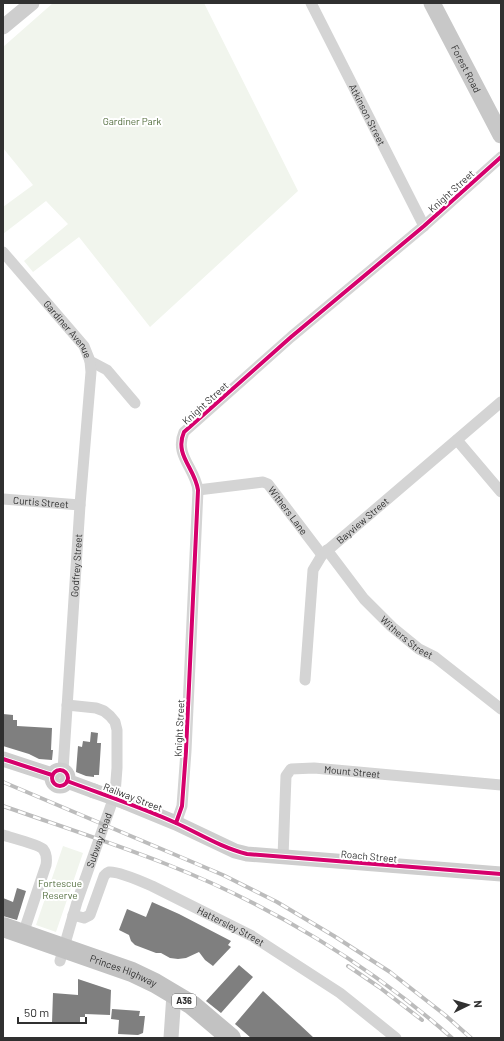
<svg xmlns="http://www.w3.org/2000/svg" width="504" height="1041" font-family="Barlow,sans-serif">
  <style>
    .green { fill: #f1f5ed }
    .building { fill: #7f7f7f }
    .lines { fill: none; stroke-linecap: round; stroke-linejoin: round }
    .street { stroke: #d4d4d4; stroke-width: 11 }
    .secondary { stroke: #cecece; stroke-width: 15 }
    .primary { stroke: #c8c8c8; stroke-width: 17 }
    .highway { stroke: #c2c2c2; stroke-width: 20 }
    .rail-casing { stroke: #bcbcbc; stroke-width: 4 }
    .rail { stroke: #fff; stroke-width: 2.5; stroke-dasharray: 8; stroke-linecap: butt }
    .secondary-bridge { stroke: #cecece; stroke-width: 15 }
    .cycleway-casing { stroke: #fff; stroke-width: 6 }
    .cycleway { stroke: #d6006c; stroke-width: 4 }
    .labels { text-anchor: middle; stroke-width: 4; stroke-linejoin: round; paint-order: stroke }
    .shield { fill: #fff; stroke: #6e6e6e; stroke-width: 1 }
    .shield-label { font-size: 9px; font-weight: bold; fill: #303030 }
    .street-label { font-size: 10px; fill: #303030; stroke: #fff }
    .park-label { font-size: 10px; fill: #526d3d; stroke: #fff }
  </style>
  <rect width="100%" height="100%" fill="#fff"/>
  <path class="green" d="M53 3H204L298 191 150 327 79 237 33 272 24 261 68 224 46 201 3 234V207L33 185 3 148V47Z
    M63 846 83 853 56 932 36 925Z"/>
  <path class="building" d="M3 714 13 715V720H17V726L52 728 51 750H53L52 760 39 759 29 754 3 746Z
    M91 732 98 733 97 743H101L99 775H94V777L86 776 76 772 78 746 82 747 83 741 90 742Z
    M17 888 26 891 17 920 3 916V898L13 902Z
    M152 902 179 914 231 941 228 945 231 947 213 966 205 960 199 952 186 958 178 959 170 958 161 953H156L135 945 131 941 129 935 119 930 127 909 146 917Z
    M239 965 253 977 221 1013 206 1001Z
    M78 979 111 990 110 1015 85 1014V1017H80V1022H76V1024L52 1023 53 993 78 995Z
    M263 991 299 1024 314 1038H251L235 1024Z
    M112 1009 140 1011 139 1016H145L143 1033 138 1035 118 1034 119 1020 111 1019Z"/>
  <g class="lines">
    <g class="street">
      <path id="s1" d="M311 3 424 226"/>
      <path id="s2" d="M3 252 84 346 90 361 107 370 135 403"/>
      <path d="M457 440 501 492"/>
      <path id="s3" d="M198 490 263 482 268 484 322 555"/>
      <path id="s4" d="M3 499 80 505"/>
      <path id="s5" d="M327 550 364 599 392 627 419 649 435 657 501 709"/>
      <path id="s6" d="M305 680 313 570 322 555 501 402"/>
      <path id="s7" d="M63 770 80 505 91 372 90 361"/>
      <path d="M176 823 182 806 186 751 198 490C195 468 174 455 184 432L291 337 424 226 501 157"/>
      <path d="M3 835C12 838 38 844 43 849 47 854 47 859 46 865L23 934"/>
      <path id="s8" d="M283 857 286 776 291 769 314 768 501 785"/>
      <path id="s9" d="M73 915 84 918 90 915 104 876C106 874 106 873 109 872 118 871 143 882 152 886L252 936 340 993 396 1038"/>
      <path id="s10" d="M60 961 77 902 115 794 117 768V730L115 722 110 716 104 711 96 708 67 705"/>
    </g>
    <path class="secondary" d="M3 27 32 3
      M3 759 52 775
      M52 778a8 8 0 1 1 16 0a8 8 0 1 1-16 0Z
      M67 781 94 791
      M125 802 176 823 235 851 247 854 501 874
      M171 1038 174 994"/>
    <path class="primary" id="s11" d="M432 3 501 135"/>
    <path class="highway" id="s12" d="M3 927 132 972 155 983 192 1005 231 1038"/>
    <g class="rail-casing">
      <path id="rail" d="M3 782 223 875 277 902 334 936 390 972 445 1015 471 1038
        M3 806C57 825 112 843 166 864 269 904 370 965 452 1038
        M348 966 379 987 422 1020"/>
    </g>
    <use href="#rail" class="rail"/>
    <path class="secondary-bridge" d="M94 791 125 802"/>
    <g class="cycleway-casing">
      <path id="cycleway" d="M3 759 52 775
        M52 778a8 8 0 1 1 16 0a8 8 0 1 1-16 0Z
        M67 781C104 795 141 807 176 823 200 834 222 848 247 854L501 874
        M176 823 182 806 186 751 198 490C195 468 174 455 184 432L291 337 424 226 501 157"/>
    </g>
    <use href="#cycleway" class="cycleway"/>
  </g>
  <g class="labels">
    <rect class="shield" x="172" y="994" width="24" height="14" rx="3"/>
    <g class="shield-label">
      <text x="184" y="1004">A36</text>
    </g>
    <g class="street-label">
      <text dy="4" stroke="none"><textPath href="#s11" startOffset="74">Forest Road</textPath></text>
      <text dy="4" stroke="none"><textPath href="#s1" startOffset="125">Atkinson Street</textPath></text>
      <text transform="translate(451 191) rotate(-42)" y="4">Knight Street</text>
      <text dy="4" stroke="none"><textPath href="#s2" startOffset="101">Gardiner Avenue</textPath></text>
      <text transform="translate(205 403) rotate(-42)" y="4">Knight Street</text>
      <text dy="4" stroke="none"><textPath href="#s4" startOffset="38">Curtis Street</textPath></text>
      <text dy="4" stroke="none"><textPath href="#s3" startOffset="104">Withers Lane</textPath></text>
      <text dy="4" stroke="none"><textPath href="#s6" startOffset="181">Bayview Street</textPath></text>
      <text dy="4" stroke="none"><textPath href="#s7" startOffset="205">Godfrey Street</textPath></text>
      <text dy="4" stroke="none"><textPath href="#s5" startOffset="119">Withers Street</textPath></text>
      <text transform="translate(179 728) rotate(-87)" y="4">Knight Street</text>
      <text dy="4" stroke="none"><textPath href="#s8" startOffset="151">Mount Street</textPath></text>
      <text transform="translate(133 797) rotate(21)" y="4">Railway Street</text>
      <text dy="4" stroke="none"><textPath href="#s10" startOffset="127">Subway Road</textPath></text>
      <text transform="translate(369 856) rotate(5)" y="4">Roach Street</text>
      <text dy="4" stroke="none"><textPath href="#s9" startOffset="200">Hattersley Street</textPath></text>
      <text dy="4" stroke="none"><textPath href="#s12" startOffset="128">Princes Highway</textPath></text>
    </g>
    <g class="park-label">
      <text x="132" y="125">Gardiner Park</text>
      <text x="60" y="887">Fortescue<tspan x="60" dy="12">Reserve</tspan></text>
    </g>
  </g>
  <rect width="504" height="1041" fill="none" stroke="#303030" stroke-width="8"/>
  <g transform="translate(468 1005) rotate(85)" stroke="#ffffff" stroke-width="3" paint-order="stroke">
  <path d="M0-3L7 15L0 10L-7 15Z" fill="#303030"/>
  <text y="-6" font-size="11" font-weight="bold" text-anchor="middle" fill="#303030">N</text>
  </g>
  <path d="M18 1017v6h68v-6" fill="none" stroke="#303030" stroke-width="2"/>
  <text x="24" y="1017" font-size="12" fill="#303030" stroke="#ffffff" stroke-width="3" paint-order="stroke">50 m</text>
</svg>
